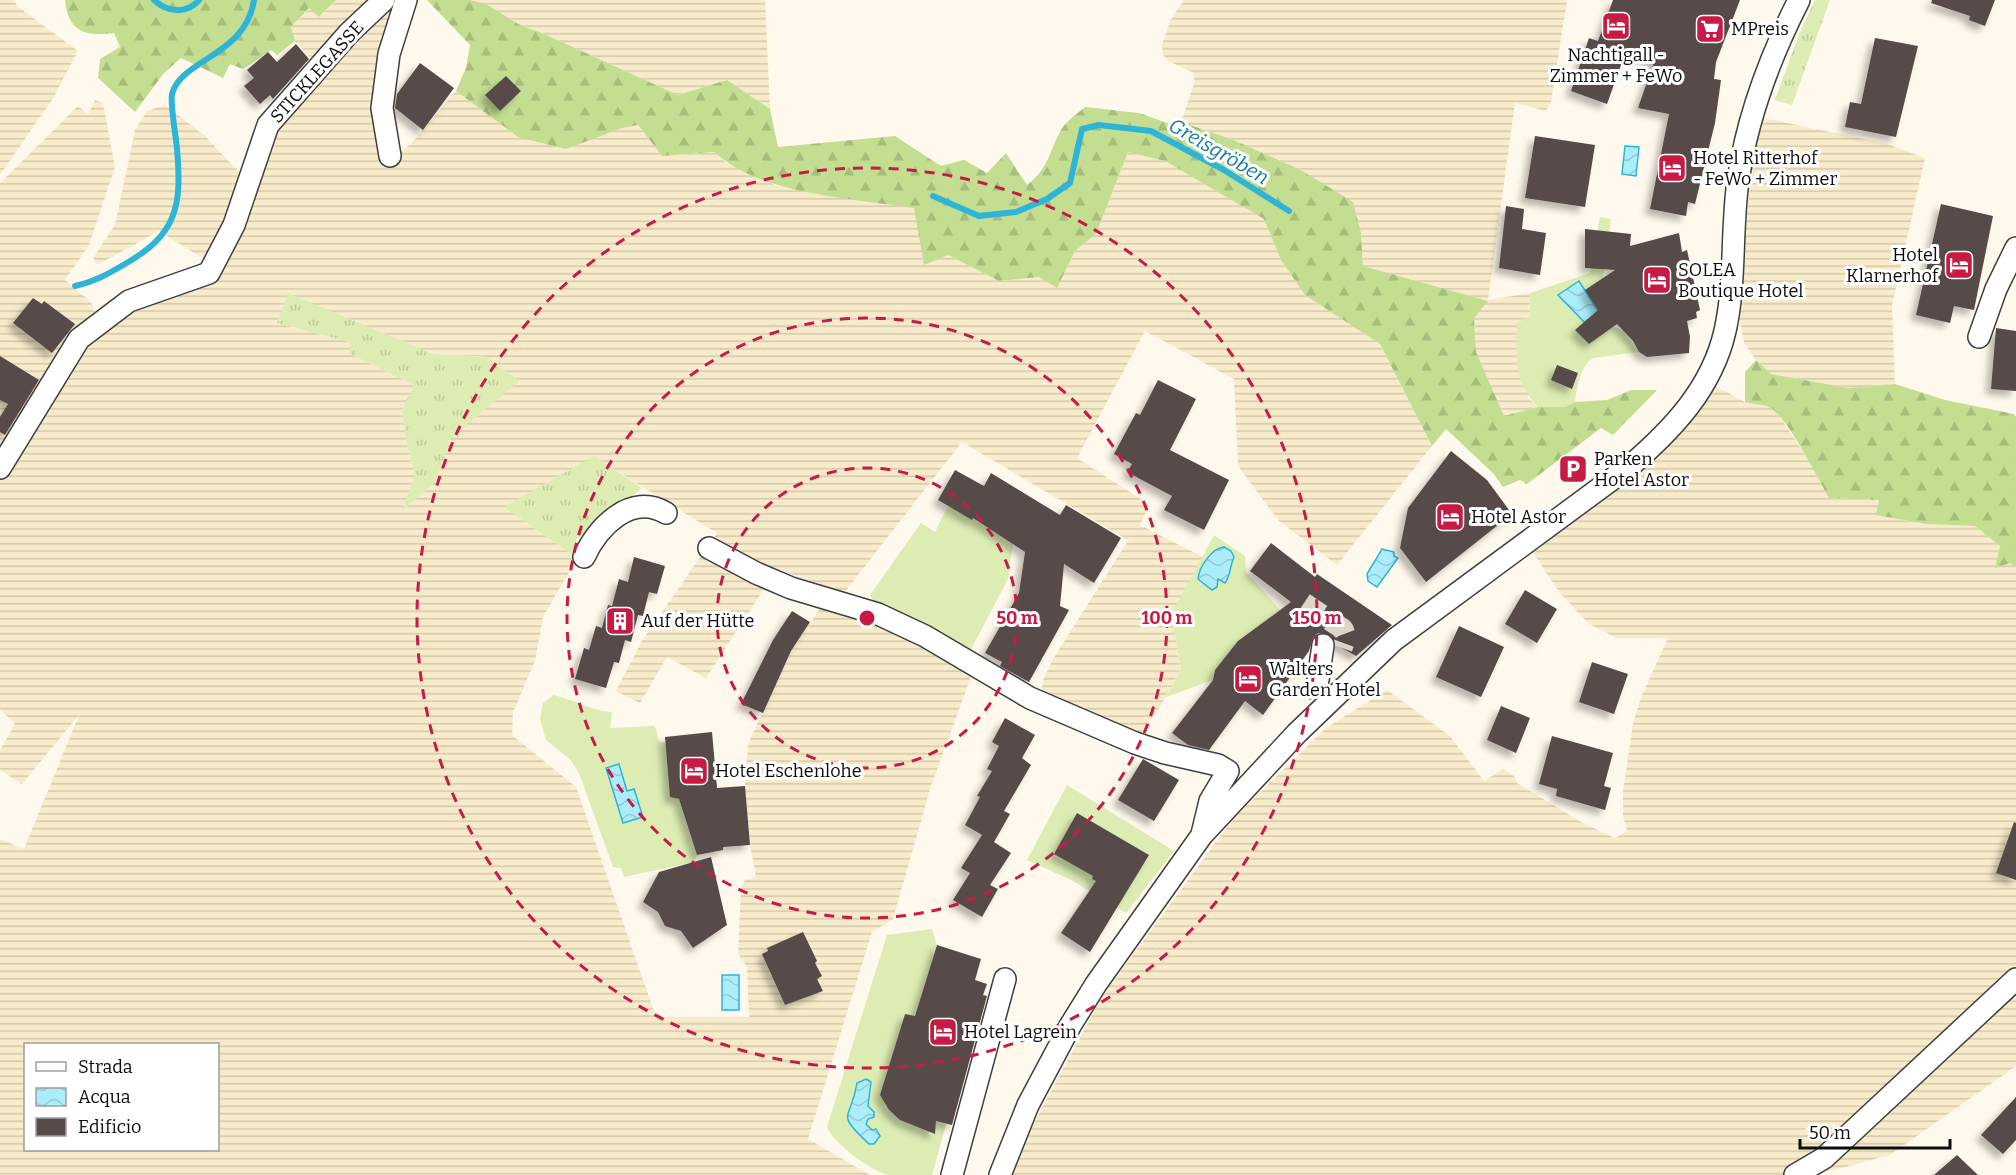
<svg xmlns="http://www.w3.org/2000/svg" width="2016" height="1175" font-family="Bitter,serif">
  <style>
    .farmland { fill: url(#farmland-rules); fill-rule: evenodd }
    .grass { fill: url(#grass-tufts) }
    .forest { fill: url(#forest-firs) }
    .garden { fill: #dcecb3 }
    .water { fill: url(#water-waves); stroke: #2eb4d7; stroke-width: 1.5 }
    .lines { fill: none; stroke-linecap: round; stroke-linejoin: round }
    .stream { stroke: #2eb4d7; stroke-width: 6 }
    .building { fill: #564b48; filter: url(#shadow) }
    .minor-tunnel { stroke: #dbd5ca; stroke-width: 21; stroke-dasharray: 21 10; stroke-linecap: butt }
    .minor-casing { stroke: #3f3f3f; stroke-width: 24 }
    .minor { stroke: #fff; stroke-width: 21 }
    .ring { fill: none; stroke: #c71a44; stroke-width: 3; stroke-dasharray: 10 8 }
    .labels { text-anchor: middle; stroke-width: 6; stroke-linejoin: round; paint-order: stroke }
    .poi-label { font-size: 18px; fill: #0c0c0c; stroke: #fff; text-anchor: start }
    .street-label { font-size: 18px; fill: #0c0c0c; stroke: #fff }
    .water-label { font-size: 20px; font-style: italic; fill: #0d7ca0; stroke: #fff }
    .centre { fill: #c71a44; stroke: #fff; stroke-width: 3 }
    .ring-label { font-size: 18px; text-anchor: middle; font-weight: bold; fill: #c71a44; stroke: #fff; stroke-width: 6; stroke-linejoin: round; paint-order: stroke }
  </style>
  <defs>
    <pattern id="farmland-rules" width="6" height="5" patternUnits="userSpaceOnUse" patternTransform="scale(1.5)"><rect width="6" height="5" fill="#f7ebca"/><path d="M0 2.5h6" fill="none" stroke="#d3c8ac"/></pattern>
    <pattern id="grass-tufts" width="24" height="20" patternUnits="userSpaceOnUse" patternTransform="scale(1.5)"><rect width="24" height="20" fill="#dcecb3"/><path d="M3 7l-1-3M5 7V3M7 7l1-3M15 17l-1-3M17 17v-4M19 17l1-3" fill="none" stroke="#bcc999"/></pattern>
    <pattern id="forest-firs" width="22" height="20" patternUnits="userSpaceOnUse" patternTransform="scale(1.5)"><rect width="22" height="20" fill="#c3de91"/><path d="M5 1l3.5 6h-7zM16 11l3.5 6h-7z" fill="#a6bd7c"/></pattern>
    <pattern id="water-waves" width="16" height="10" patternUnits="userSpaceOnUse" patternTransform="scale(1.5)"><rect width="16" height="10" fill="#acedfb"/><path d="M0 5q4-4 8 0t8 0" fill="none" stroke="#93cad6"/></pattern>
    <filter id="shadow"><feDropShadow dx="-5.5" dy="5.5" stdDeviation="3" flood-color="#0004"/></filter>
  </defs>
  <rect width="100%" height="100%" fill="#fff8ec"/>
  <path class="farmland" d="M0 0H15L17 6 78 51 52 100 0 175Z
    M336 0H380V4L395 15 378 105 381 163 410 145 456 91 518 137 638 125 662 156 716 152 727 164 775 185 915 208 948 255 999 281 1039 277 1057 287 1075 251 1096 234 1128 152 1165 161 1264 219 1281 260 1305 295 1380 344 1432 446 1337 565 1278 520 1238 466 1234 379 1145 331 1077 458 1149 504 1140 525 1203 557 1171 615 1181 669 1160 707 1138 737 1041 692 1043 680 1053 659 1133 533 1128 540 962 442 844 593 777 569 706 678 667 657 640 703 616 691 642 641 717 533 594 457 505 507 577 558 543 617 535 661 513 712 512 735 576 787 656 1017H749L747 967 738 954 741 887 745 880 756 877 750 845 745 786 748 744 791 651 825 601 975 666 931 786 893 919 872 932 808 1139 870 1175H0V839L24 849 79 715 22 784 0 770V750L15 724 0 709V478L78 358 99 338 136 311 164 297 189 286 218 280 268 125 319 67 295 41 291 27 310 8 320 17ZM288 294 433 354 487 357 518 381 450 439 436 481 403 510 415 475 407 444 402 410 414 385 350 354 351 342 277 323ZM26 1044H218V1150H26Z
    M470 0H765L770 109 727 80 678 95 542 33 520 25 486 4Z
    M1184 0H1567L1551 102 1546 111 1515 103 1488 300 1530 293 1528 398 1538 407 1504 417 1476 352 1474 318 1487 301 1363 266 1361 233 1299 169 1231 139 1181 122 1195 81 1192 72 1168 61 1163 55 1162 45 1170 21Z
    M95 100 103 103 115 167 89 245 65 280 91 302 101 326 81 346 0 476V183L78 106 88 115Z
    M165 105 204 135 244 177 207 261 159 231 97 265 93 258 115 225 135 130 147 111Z
    M1764 118 1888 144 1925 158 1892 305 1895 384 1848 388 1771 374 1756 360 1744 343 1739 317 1747 215 1753 158Z
    M1715 386 1745 402 1770 407 1778 414 1812 465 1829 498 1879 500 1877 515 1926 524 1975 526 2000 546 2010 563 2016 567V1066L1890 1155 1815 1175H1012L1029 1132 1101 998 1233 819 1326 728 1387 690 1450 736 1484 781 1503 769 1514 776 1517 783 1581 822 1615 838 1627 831 1623 816V791L1633 724 1641 697 1668 638H1617L1589 624 1559 592 1530 548 1644 468 1685 429Z"/>
  <path class="grass" d="M1815 0H1830L1792 105 1775 100 1799 34Z
    M288 293 433 354 487 357 519 381 450 439 436 481 402 511 415 475 407 444 402 410 414 385 350 354V342L277 323Z
    M594 456 642 488 576 540 577 558 504 507Z"/>
  <path class="forest" d="M65 0H336L319 17 309 8 291 27 295 41 277 55 271 50 243 69 230 64 223 78 181 58 164 73 135 112 98 78 100 59 120 47 114 33C86 37 68 32 65 0Z
    M427 0H470L486 4 520 25 542 33 678 95 727 80 770 109 778 147 895 136 941 166 964 160 987 173 1006 153 1027 185C1050 167 1048 153 1061 130 1066 121 1077 114 1085 107L1139 113 1176 126 1181 122 1231 139 1299 169 1353 202 1361 233 1363 266 1488 301 1474 318 1476 352 1504 416 1538 407H1565L1575 402 1607 400 1631 390H1657L1613 435 1601 428 1527 484 1520 480 1503 487 1494 474 1446 429 1432 446 1380 344 1305 295 1281 260 1264 219 1165 161 1128 152 1096 234 1075 251 1057 288 1039 277 999 281 948 255 924 265 914 208C858 199 756 194 715 152L662 156 638 125 622 128 566 149 518 137 456 91 466 68 470 45Z
    M1756 360 1771 374 1848 388 1895 384 1945 400 2014 414 2016 417V567L2010 563 1995 568 2000 546 1975 526 1926 524 1876 515 1879 500 1829 498C1819 480 1786 414 1769 407 1762 404 1753 404 1745 402V372Z"/>
  <path class="garden" d="M1600 217 1611 219 1603 278 1585 290 1579 282 1558 295 1584 322 1575 330 1589 344 1612 327 1623 330 1639 352 1593 358C1580 366 1577 388 1575 402L1565 407H1538C1514 384 1516 354 1517 323L1530 316V293L1590 273Z
    M948 506 968 515 1013 543 1008 579 968 655 875 604 870 595 921 523 935 532Z
    M1214 535 1245 556 1246 572 1280 610 1215 670 1213 680 1166 697 1181 669 1171 615Z
    M554 695C574 700 592 711 612 712L610 728 655 726 659 741 666 743 670 797 679 799 697 855 692 867 689 863 624 877 621 868 613 867 579 773 570 759 546 740 540 719 543 703Z
    M1067 785 1174 851 1126 913 1073 881 1027 860Z
    M932 929 937 945 915 1016 905 1014 881 1095 929 1131V1135L935 1133 936 1121 946 1124 932 1175C918 1175 902 1175 889 1175 872 1172 833 1143 827 1127L887 935Z"/>
  <path class="water" d="M1625 146 1639 147 1636 176 1622 174Z
    M1579 281 1603 319 1591 329 1558 295Z
    M1224 547 1231 551 1234 557C1230 566 1230 577 1225 583L1218 579 1217 587 1212 590 1198 579C1199 567 1212 548 1224 547Z
    M1382 549 1394 552V556L1398 558 1377 587 1368 581 1367 574Z
    M619 764 627 791 634 789 643 817 623 823 606 768Z
    M722 975H739V1010H722Z
    M866 1079 871 1082 868 1106 874 1112V1117L868 1119 866 1124 872 1130 876 1129 880 1136 874 1144H869C834 1111 851 1122 857 1083Z"/>
  <g class="lines">
    <path class="stream" d="M154 0C167 12 186 15 199 0
      M933 196 979 216 1016 212 1047 199 1070 183 1082 129 1099 125 1151 131 1224 170 1289 211
      M75 286C94 282 108 274 125 264 177 234 182 207 177 149 176 136 170 105 172 94 181 59 246 56 254 0"/>
  </g>
  <path class="building" d="M1613 0H1740L1716 62 1714 79 1721 80 1715 123 1695 204 1688 202 1686 216 1650 209 1669 114 1638 108 1654 62 1626 51 1607 104 1571 91 1589 38 1598 41Z
    M1932 0H1995L1985 26 1969 20 1970 16 1931 3Z
    M1875 38 1918 46 1896 137 1845 127 1850 102 1861 104Z
    M296 44 309 59 273 99 270 95 260 104 244 86 254 78 247 70 268 52 277 62Z
    M420 63 454 88 423 130 395 108 397 94Z
    M506 76 521 91 500 111 485 95Z
    M1535 136 1595 145 1585 207 1525 198Z
    M1941 204 1993 216 1974 310 1954 306 1950 323 1916 315Z
    M1506 206 1524 209 1522 229 1546 233 1540 275 1499 268Z
    M1585 229 1631 234 1630 246 1679 233 1682 252 1687 250 1700 310 1696 312 1697 318 1687 321 1690 337 1689 353 1647 357 1639 352 1633 341 1617 324 1589 344 1575 330 1598 310 1585 290 1615 270 1585 268Z
    M33 298 42 304 44 301 75 324 52 353 13 323Z
    M1996 328 2016 331V391L1991 389Z
    M0 356 39 380 5 435 0 432V417L8 404 0 400Z
    M1557 365 1578 373 1572 389 1551 380Z
    M1158 380 1196 399 1170 450 1229 480 1204 530 1164 510 1172 496 1127 472 1132 464 1114 454 1136 413 1140 415Z
    M1451 451 1487 480 1512 514 1426 582 1400 548 1408 508Z
    M955 470 984 486 991 473 1060 515 1066 505 1121 538 1094 583 1064 564 1060 606 1069 610 1029 682 1000 666 1002 662 985 653 1019 593 1025 552 973 518 972 520 938 500Z
    M1271 543 1315 577 1317 574 1392 625 1356 656 1335 644 1330 635 1318 633 1313 638 1309 651 1263 715 1245 701 1209 750 1188 745 1172 733 1213 680 1215 670 1238 641 1291 602 1250 571Z
    M634 557 665 566 657 594 649 592 643 616 638 615 631 642 625 640 619 663 614 662 606 688 575 679 584 648 589 650 596 626 602 628 608 605 612 606 619 579 628 582Z
    M1525 590 1557 609 1537 643 1505 624Z
    M792 611 810 622 791 651 763 713 741 704 773 640Z
    M1459 626 1504 647 1481 697 1436 677Z
    M1592 662 1628 674 1614 714 1579 702Z
    M1501 706 1530 718 1516 753 1487 740Z
    M1005 718 1035 735 1022 758 1031 765 1004 811 1010 814 994 842 1011 853 990 885 998 889 982 917 953 900 970 873 961 868 982 835 965 825 980 797 977 796 992 771 987 769 999 746 992 742Z
    M712 732 717 788 745 786 750 845 723 847V850L697 855 679 799 670 797 665 737Z
    M1552 736 1613 753 1604 786 1611 788 1605 810 1556 796 1557 789 1539 784Z
    M1143 759 1179 780 1154 821 1118 800Z
    M1077 813 1149 855 1090 952 1061 933 1096 881 1092 879 1093 876 1054 854Z
    M2014 822 2016 823V880L1996 873Z
    M711 857 727 925 693 948 681 931 665 926 658 912 643 902 659 872Z
    M803 932 817 961 815 963 822 976 817 979 823 991 785 1005 762 954 768 951 767 948Z
    M937 945 981 959 975 980 987 984 983 995 987 996 952 1125 936 1121 935 1134 900 1120 889 1110 880 1095 905 1014 915 1016Z
    M2016 1097V1140L2003 1154 1981 1135Z
    M1957 1155 1978 1175H1934Z"/>
  <g class="lines">
    <path class="minor-tunnel" d="M1304 603 1343 629 1346 637 1342 648"/>
    <g class="minor-casing">
      <path id="minor" d="M390 156 382 108 389 54 406 0
        M1979 337 1996 289 2016 248
        M0 468 79 339 129 301 209 273 234 225 268 125 349 33 384 0
        M709 548 756 573 791 588 878 614 925 636 1030 698 1135 743 1165 753 1218 765 1228 771 1210 801 1202 834
        M584 557C598 527 631 492 666 513
        M1318 680 1323 645
        M952 1175 1005 979
        M1000 1175 1028 1105 1070 1026 1096 984 1202 835 1297 733 1394 640 1630 466C1673 429 1712 388 1725 331 1736 283 1731 230 1738 181 1747 117 1770 57 1799 0
        M1795 1175 1824 1158 2016 979"/>
    </g>
    <use href="#minor" class="minor"/>
  </g>
  <g class="ring">
    <circle cx="867" cy="618" r="150"/>
    <circle cx="867" cy="618" r="300"/>
    <circle cx="867" cy="618" r="450"/>
  </g>
  <defs>
    <g id="hotel-square" transform="scale(1.5)"><rect x="-9" y="-9" width="18" height="18" rx="4" fill="#c71a44" stroke="#fff"/><path d="M-6-4.5h1.5V1H6V5H4.5V3h-9V5H-6ZM-4 0a1.8 1.8 0 1 1 3.6 0ZM.5 0V-2.5h3Q6-2.5 6 0Z" fill="#fff"/></g>
    <g id="supermarket-square" transform="scale(1.5)"><rect x="-9" y="-9" width="18" height="18" rx="4" fill="#c71a44" stroke="#fff"/><path d="M-6-5.5h2.5l.6 2H6L4.5 2H-2.5L-4.4-4H-6ZM-1.5 3.2a1.3 1.3 0 1 0 .1 0ZM3 3.2a1.3 1.3 0 1 0 .1 0Z" fill="#fff"/></g>
    <g id="parking-square" transform="scale(1.5)"><rect x="-9" y="-9" width="18" height="18" rx="4" fill="#c71a44" stroke="#fff"/><path d="M-3.5-5.5H1a3.5 3.5 0 0 1 0 7H-1V5.5H-3.5ZM-1-3.4V-.6H.8a1.4 1.4 0 0 0 0-2.8Z" fill="#fff"/></g>
    <g id="building-square" transform="scale(1.5)"><rect x="-9" y="-9" width="18" height="18" rx="4" fill="#c71a44" stroke="#fff"/><path d="M-4-6H4V6H1V3H-1V6H-4ZM-2.5-4.3h1.7v1.8h-1.7ZM.8-4.3h1.7v1.8H.8ZM-2.5-1h1.7V.8h-1.7ZM.8-1h1.7V.8H.8Z" fill="#fff"/></g>
  </defs>
  <g fill-rule="evenodd">
    <use href="#hotel-square" x="1616" y="26"/>
    <use href="#supermarket-square" x="1710" y="29"/>
    <use href="#hotel-square" x="1672" y="168"/>
    <use href="#hotel-square" x="1959" y="265"/>
    <use href="#hotel-square" x="1657" y="280"/>
    <use href="#parking-square" x="1573" y="469"/>
    <use href="#hotel-square" x="1450" y="517"/>
    <use href="#building-square" x="620" y="621"/>
    <use href="#hotel-square" x="1248" y="679"/>
    <use href="#hotel-square" x="694" y="771"/>
    <use href="#hotel-square" x="943" y="1032"/>
  </g>
  <g class="labels">
    <g class="poi-label">
      <text x="1731" y="35">MPreis</text>
      <text x="1616" y="61" text-anchor="middle">Nachtigall -<tspan x="1616" dy="21">Zimmer + FeWo</tspan></text>
      <text x="1693" y="164">Hotel Ritterhof<tspan x="1693" dy="21">- FeWo + Zimmer</tspan></text>
      <text x="1938" y="261" text-anchor="end">Hotel<tspan x="1938" dy="21">Klarnerhof</tspan></text>
      <text x="1678" y="276">SOLEA<tspan x="1678" dy="21">Boutique Hotel</tspan></text>
      <text x="1594" y="465">Parken<tspan x="1594" dy="21">Hotel Astor</tspan></text>
      <text x="1471" y="523">Hotel Astor</text>
      <text x="641" y="627">Auf der Hütte</text>
      <text x="1269" y="675">Walters<tspan x="1269" dy="21">Garden Hotel</tspan></text>
      <text x="715" y="777">Hotel Eschenlohe</text>
      <text x="964" y="1038">Hotel Lagrein</text>
    </g>
    <g class="street-label">
      <text transform="translate(317 72) rotate(-48)" y="6">STICKLEGASSE</text>
    </g>
    <g class="water-label">
      <text transform="translate(1219 151) rotate(30)" y="7">Greisgröben</text>
    </g>
  </g>
  <circle cx="867" cy="618" r="9" class="centre"/>
  <g class="ring-label">
    <text x="1017" y="624">50 m</text>
    <text x="1167" y="624">100 m</text>
    <text x="1317" y="624">150 m</text>
  </g>
  <rect x="24" y="1043" width="195" height="108" fill="#ffffff" stroke="#9e9e9e" stroke-width="1.5"/>
  <rect x="36" y="1062" width="30" height="9" fill="#ffffff" stroke="#9e9e9e" stroke-width="1.5"/>
  <text x="78" y="1073" font-size="18" fill="#0c0c0c">Strada</text>
  <rect x="36" y="1088" width="30" height="18" fill="url(#water-waves)" stroke="#9e9e9e" stroke-width="1.5"/>
  <text x="78" y="1103" font-size="18" fill="#0c0c0c">Acqua</text>
  <rect x="36" y="1118" width="30" height="18" fill="#564b48" stroke="#9e9e9e" stroke-width="1.5"/>
  <text x="78" y="1133" font-size="18" fill="#0c0c0c">Edificio</text>
  <path d="M1800 1139v9h150v-9" fill="none" stroke="#0c0c0c" stroke-width="3"/>
  <text x="1809" y="1139" font-size="18" fill="#0c0c0c" stroke="#ffffff" stroke-width="4.5" paint-order="stroke">50 m</text>
</svg>
